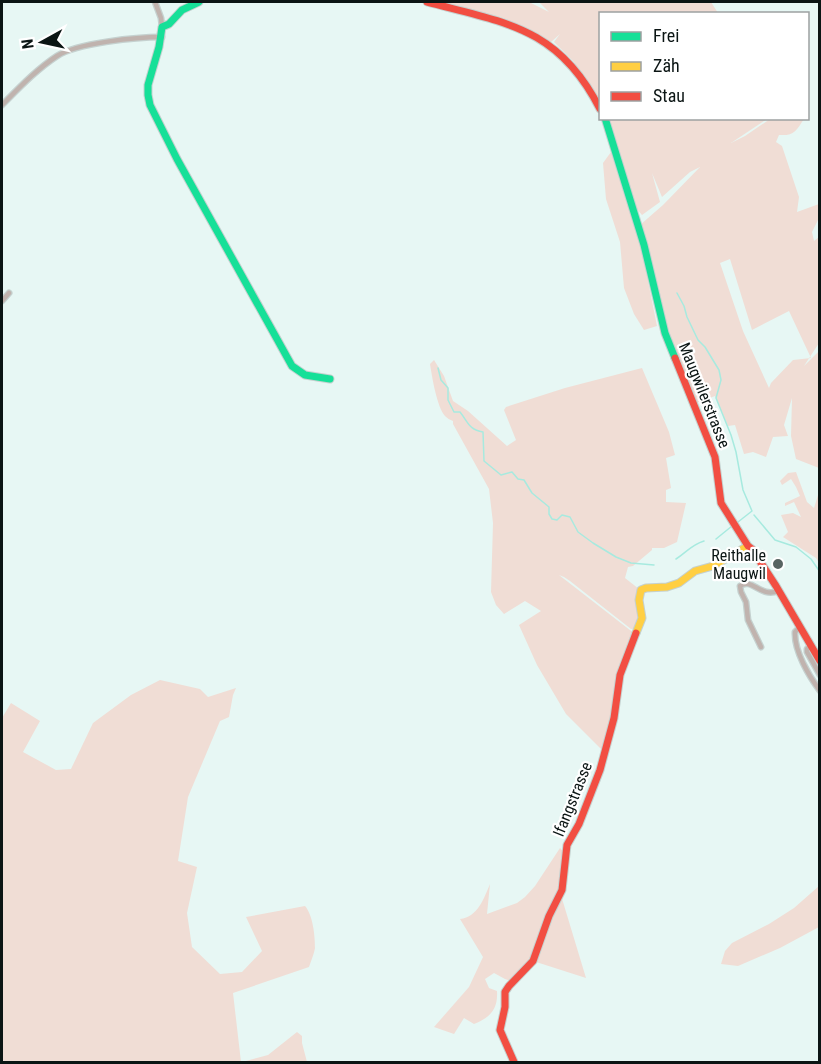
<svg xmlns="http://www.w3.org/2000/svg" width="821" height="1064" font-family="'Roboto Condensed',sans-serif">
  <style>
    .green { fill: #f0ddd5; fill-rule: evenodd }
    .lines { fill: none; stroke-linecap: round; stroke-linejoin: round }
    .stream { stroke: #a7eadf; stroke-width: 1.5 }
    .street-casing { stroke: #c5d1cf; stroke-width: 7 }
    .fast-casing { stroke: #c5d1cf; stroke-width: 9 }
    .slow-casing { stroke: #c5d1cf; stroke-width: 9 }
    .jam-casing { stroke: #c5d1cf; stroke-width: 9 }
    .street { stroke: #c0b3ae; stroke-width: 4.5 }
    .fast { stroke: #16e098; stroke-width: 7 }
    .slow { stroke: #ffcf43; stroke-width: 7 }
    .jam { stroke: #f24e42; stroke-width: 7 }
    .poi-dot { fill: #586462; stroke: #fff; stroke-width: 2 }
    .labels { text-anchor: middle; stroke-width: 4.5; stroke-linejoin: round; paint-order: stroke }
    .street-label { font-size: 16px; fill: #0b1514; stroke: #fff }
    .poi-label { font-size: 16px; fill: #0b1514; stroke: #fff; text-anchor: end }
  </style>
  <rect width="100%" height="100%" fill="#e7f7f4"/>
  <path class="green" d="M438 2H529L549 12 539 2H711L718 13 600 14V108L574 62 554 42 560 34 551 42 469 9Z
    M607 119H767L731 143 745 136 770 119H804C796 131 794 136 779 135L776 142 782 146 799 197 797 212 819 204V218L812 232 814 241 819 237V343L804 366 819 351V477V468L796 459 791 436 792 398 784 425 788 436 773 437 766 457 753 452 744 454 735 425 728 426 715 396 696 403 666 330 640 225 663 205 700 167 690 172 662 197 652 173 660 202 642 215 636 208 611 127ZM730 259 752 330 789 311 811 358 793 360 771 383 769 388 743 331 720 263Z
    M611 152 642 251 657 326 644 330 634 314 624 288 620 242 606 199 603 163Z
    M434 360 444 376 453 401 468 411 507 446 516 440 504 410 506 407 565 388 642 368 669 432 675 455 666 458 671 488 666 490V502L686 503 677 542 664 548H652V550L633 566 628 567 625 578 639 589 641 614 635 629H631L570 581 564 577 559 575 635 634 620 675 603 751 566 714 537 665 519 625 541 611 525 601 504 614 496 605 491 592 493 523 489 489 453 424V421C450 420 447 418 445 416 437 407 432 377 430 364Z
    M796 472 807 502 814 508 819 492V563L816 558 783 537 788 532 781 515 793 513 801 517 794 502 785 506V503L800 496 796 487 791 479 782 485 780 481 788 473Z
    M160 680 200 689 208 697 236 688 233 695 229 717 220 721 188 797 178 861 197 867 187 913 192 947 220 974 242 972 262 951 246 917 305 906C313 915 315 936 315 948 314 954 311 961 309 967L233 993 241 1062H2V718L11 703 40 721 23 752 56 770 71 769 93 723 131 695Z
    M560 848 566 854 560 892 586 978 533 961 514 982 505 979 494 973 485 979 489 988 497 991C498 1009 491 1017 474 1024L464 1018 454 1034 434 1027 469 987 483 957 460 919C478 917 484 898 490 884L487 914 517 903 525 897 535 886Z
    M819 886V927L780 948 738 966 721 964 725 951 732 943 769 924 794 908Z
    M297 1032 302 1036V1043L307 1062H242L268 1055Z"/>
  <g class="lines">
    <path class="stream" d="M677 293 684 306 687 317 698 340 705 347 719 370 721 380 716 398 731 435 736 452 743 490 752 511 738 522
      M438 368 441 380 448 388V400L454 412H460C468 422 469 430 483 432L484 461 501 475 512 472 518 479 524 480 532 493 549 507V514L552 519 557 520 562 515 570 517 578 532 593 543 616 557 631 563 654 565
      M754 515 775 540 796 547 811 559 820 572
      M716 539 732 526
      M676 559C687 552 691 545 704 541"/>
    <g class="street-casing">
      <path id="street" d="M155 2 161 18 162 27
        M2 105C19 88 37 69 57 56 77 43 137 37 162 37
        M2 301 9 293
        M800 627 795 632C794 651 809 676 820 691
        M810 646 807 649V652L820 675
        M761 647 748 620 746 602 741 592 740 586C752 577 760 598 778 591"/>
    </g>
    <g class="fast-casing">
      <path id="fast" d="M199 2 182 10 169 24 162 27 159 47 148 85V95L150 105 177 159 292 366 305 375 330 379
        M605 118 644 245 665 333 675 358"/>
    </g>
    <g class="slow-casing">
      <path id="slow" d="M636 633 642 618 639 600 641 590 646 588 667 587 679 583 695 571 713 566 748 546"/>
    </g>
    <g class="jam-casing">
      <path id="jam" d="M427 2C507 23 559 28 600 109
        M675 358 715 457 721 503 748 546 752 549 776 586 820 661
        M514 1062 500 1030 505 1007V992L509 986 533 961 549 916 562 890 567 845 579 824 600 770 614 718 620 675 636 633"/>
    </g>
    <use href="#street" class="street"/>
    <use href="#fast" class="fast"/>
    <use href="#slow" class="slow"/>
    <use href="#jam" class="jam"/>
  </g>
  <circle class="poi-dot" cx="778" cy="564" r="6"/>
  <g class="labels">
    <g class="street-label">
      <text transform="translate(705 395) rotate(68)" y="6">Maugwilerstrasse</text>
      <text transform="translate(572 799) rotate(-68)" y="6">Ifangstrasse</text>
    </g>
    <g class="poi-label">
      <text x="766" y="561">Reithalle<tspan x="766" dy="18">Maugwil</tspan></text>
    </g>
  </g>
  <rect width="821" height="1064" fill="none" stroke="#0b1514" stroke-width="6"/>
  <rect x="599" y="12" width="210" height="108" fill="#ffffff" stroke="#9da1a1" stroke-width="1.5"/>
  <rect x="611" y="32" width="30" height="9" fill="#16e098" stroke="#9da1a1" stroke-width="1.5"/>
  <text x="653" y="42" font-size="18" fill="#0b1514">Frei</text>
  <rect x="611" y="62" width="30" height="9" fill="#ffcf43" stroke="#9da1a1" stroke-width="1.5"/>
  <text x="653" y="72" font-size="18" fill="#0b1514">Zäh</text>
  <rect x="611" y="92" width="30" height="9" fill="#f24e42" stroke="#9da1a1" stroke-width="1.5"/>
  <text x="653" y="102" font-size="18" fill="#0b1514">Stau</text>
  <g transform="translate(42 42) rotate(262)" stroke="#ffffff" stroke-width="4.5" paint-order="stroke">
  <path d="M0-4.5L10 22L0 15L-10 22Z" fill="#0b1514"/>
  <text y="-9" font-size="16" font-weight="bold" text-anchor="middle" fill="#0b1514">N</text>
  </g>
</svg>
